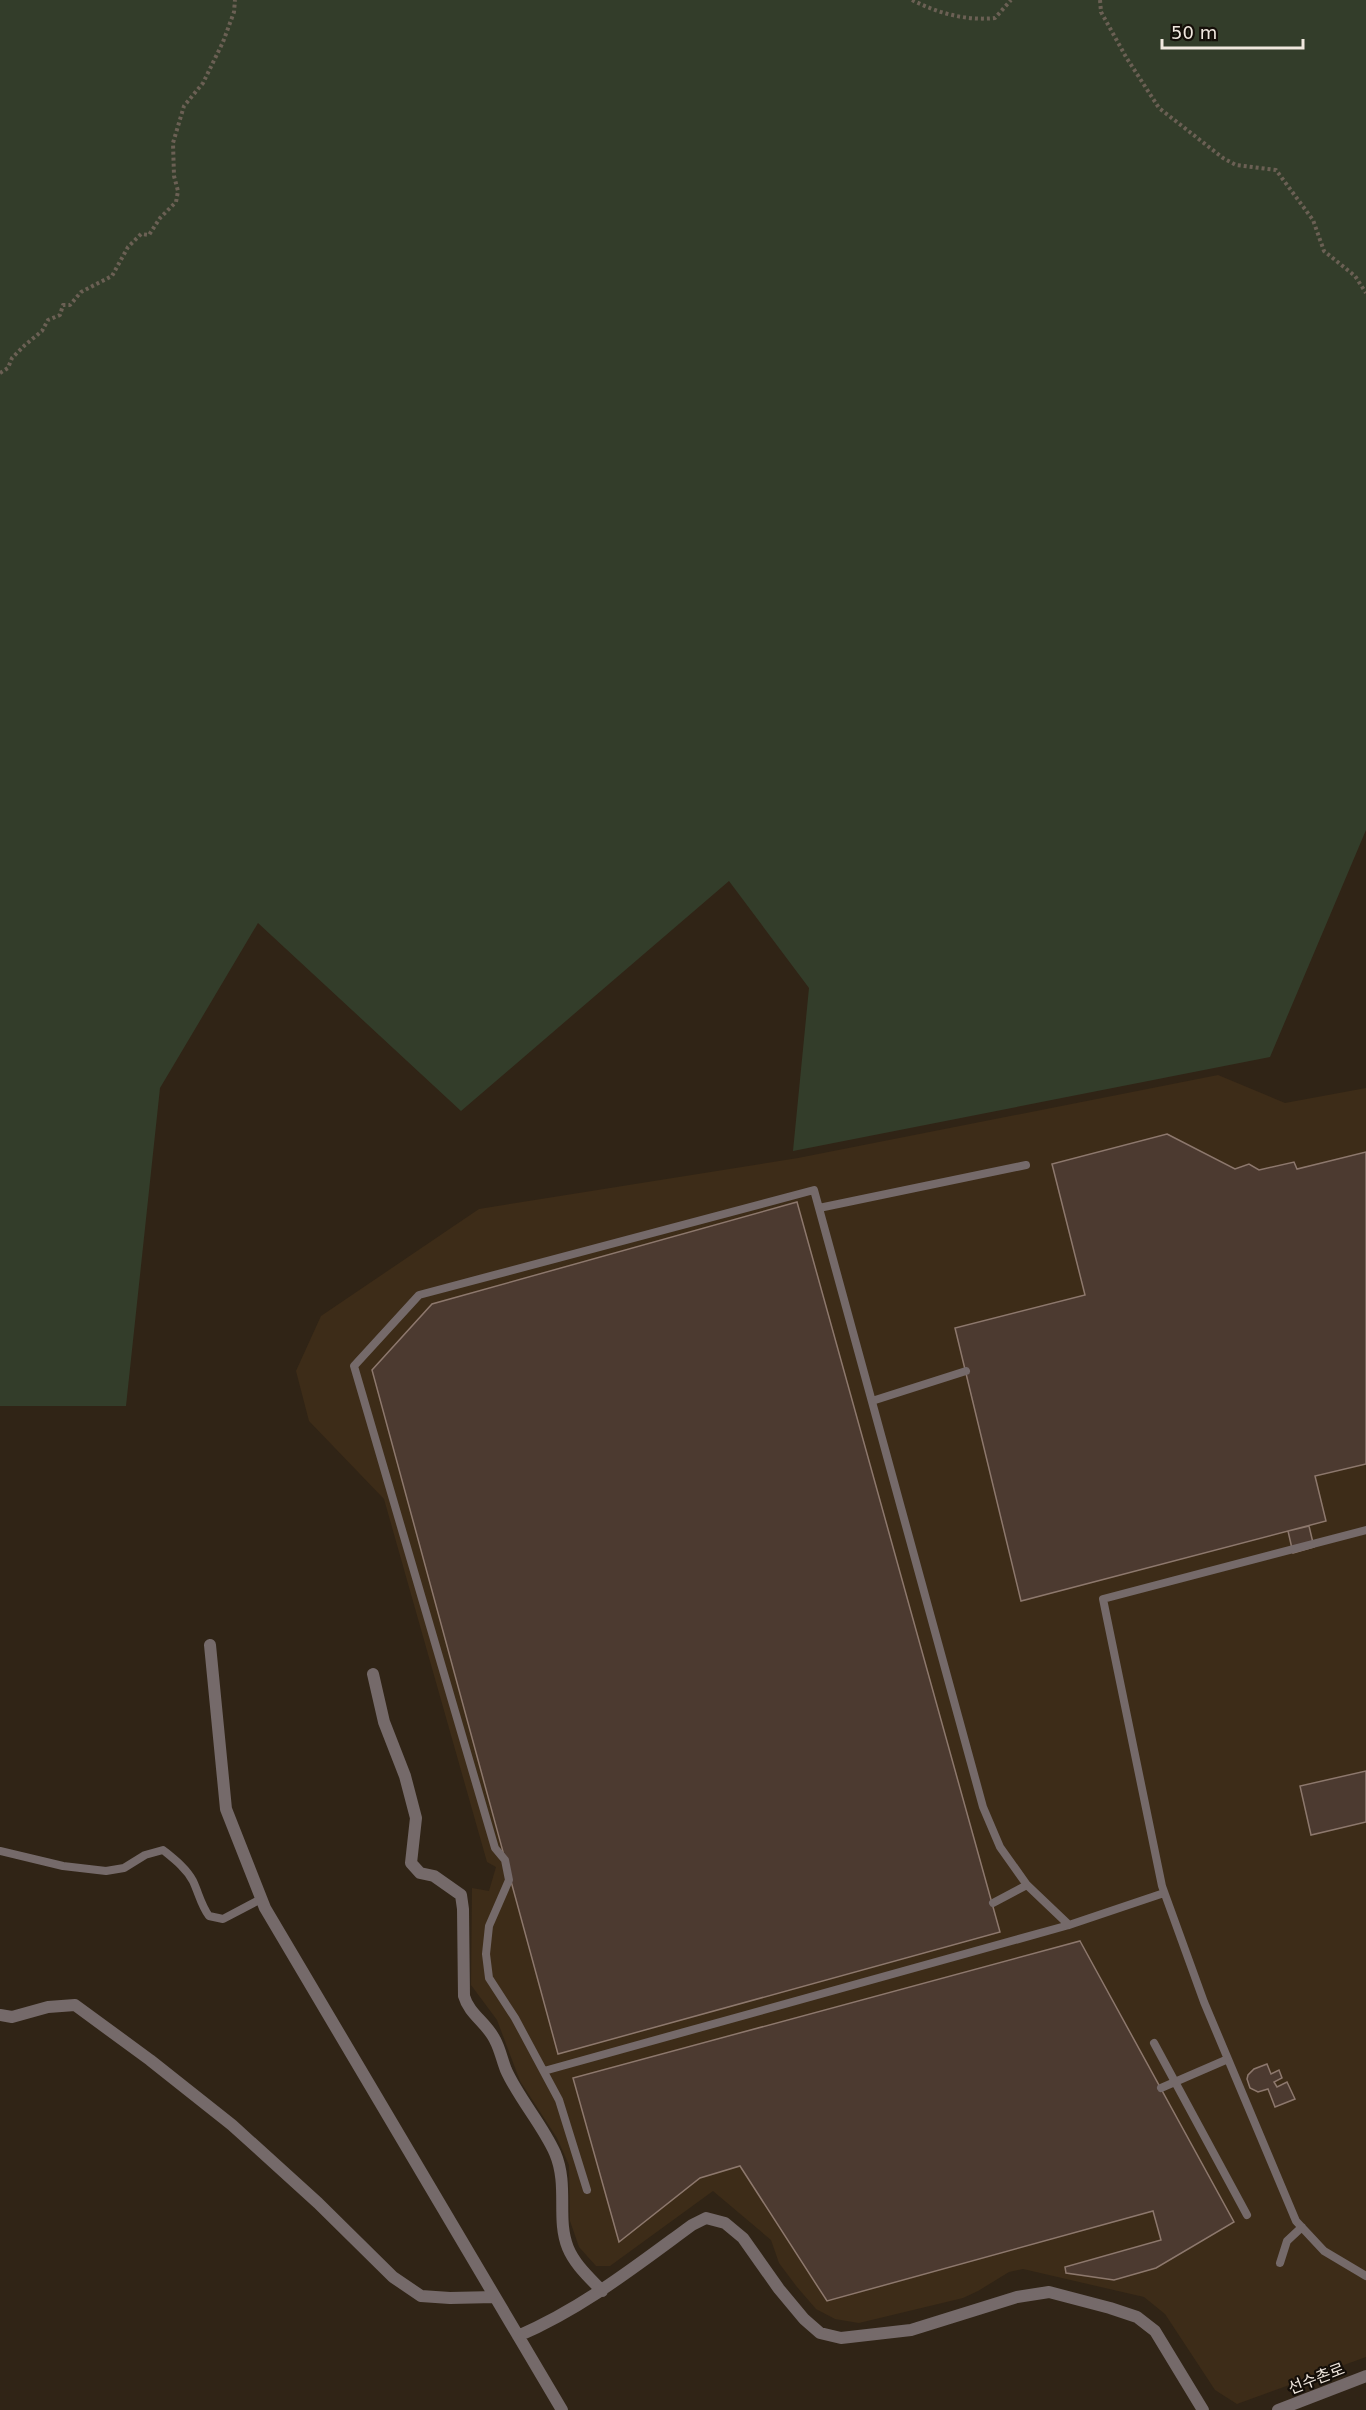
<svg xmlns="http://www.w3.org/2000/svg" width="1366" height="2410" font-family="'DejaVu Sans','Noto Sans KR',sans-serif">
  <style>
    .built { fill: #3d2c18 }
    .green { fill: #333d2a }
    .building { fill: #4c3a30; stroke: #8d786d; stroke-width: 1.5 }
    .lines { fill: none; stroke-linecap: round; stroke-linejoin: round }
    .path { stroke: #6b6054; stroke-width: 4; stroke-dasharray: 3 3; stroke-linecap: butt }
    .lane { stroke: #756a6a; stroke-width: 8 }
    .street { stroke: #756a6a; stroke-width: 12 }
    .labels { text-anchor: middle; stroke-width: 4.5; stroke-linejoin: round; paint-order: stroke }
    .street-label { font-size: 16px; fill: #f0e7de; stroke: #140e08 }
  </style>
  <rect width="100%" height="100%" fill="#302416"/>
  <path class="built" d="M1218 1075 1285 1103 1366 1088V2357L1237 2404 1215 2390 1165 2314 1144 2297 1023 2269 1009 2272 978 2291 963 2298 859 2323 835 2319 816 2309 797 2287 779 2263 771 2240 713 2191 610 2266H596L579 2247 570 2221 569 2165 557 2138 520 2081 497 2020 471 1985 472 1888 489 1891 496 1867 487 1862 384 1499 309 1421 296 1371 321 1316 479 1209 798 1158Z"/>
  <path class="green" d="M0 0H1366V830L1270 1057 793 1151 809 988 729 881 461 1111 258 923 160 1088 126 1406H0Z"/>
  <path class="building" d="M1167 1134 1235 1169 1249 1164 1259 1170 1294 1162 1297 1169 1366 1152V1464L1315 1476 1326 1521 1021 1601 955 1328 1085 1295 1052 1164Z
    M797 1202 1000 1932 558 2054 372 1370 432 1304Z
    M1309 1526 1314 1547 1293 1553 1288 1531Z
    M1366 1771V1822L1311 1835 1300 1786Z
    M1080 1941 1234 2222 1156 2268 1114 2280 1066 2273 1065 2267 1161 2240 1153 2211 827 2301 740 2166 700 2178 619 2242 573 2078Z
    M1267 2064 1271 2074 1279 2070 1282 2078 1274 2082 1277 2087 1287 2082 1295 2099 1275 2107 1268 2089 1258 2092 1250 2088 1247 2079 1248 2075 1254 2069Z"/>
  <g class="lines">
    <path class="path" d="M912 0C938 13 965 21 995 18L1011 0
      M1100 0 1101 12 1126 57 1159 108 1223 158 1236 165 1276 170 1313 220 1324 251 1355 276 1366 293
      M0 373 8 368 12 358 25 345 42 331 48 320 60 315 63 305H70L81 292 112 276 128 247 141 234 149 235 160 218 176 202 178 191 174 176 173 143 184 106 203 83 223 42 234 12 235 0"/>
    <path class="lane" d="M819 1208 1026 1165
      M872 1401 966 1371
      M1366 1530 1103 1599 1162 1886 1204 2002 1296 2221 1324 2251 1366 2276
      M0 1851 63 1866 106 1871 124 1868 145 1855 163 1850C174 1859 186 1868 193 1881 199 1894 201 1905 209 1916L223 1919 261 1899
      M993 1903 1027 1885
      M1154 2043 1247 2215
      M544 2071 1069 1925 1164 1893
      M1161 2088 1228 2059
      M587 2190 559 2100 515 2018 489 1978 486 1954 489 1926 509 1880 505 1860 495 1848 354 1366 419 1295 814 1190 983 1807 1000 1847 1027 1885 1069 1925
      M1280 2263 1287 2241 1302 2227"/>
    <path class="street" d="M210 1645 226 1809 265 1908 562 2410
      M373 1674 384 1722 405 1776 416 1818 411 1863 420 1873 434 1876 461 1895 463 1909 464 1996C469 2014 487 2023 495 2040 500 2049 502 2060 506 2070 519 2099 542 2124 555 2153 569 2186 556 2219 568 2248 575 2265 590 2278 602 2291
      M0 2015 12 2017 48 2007 75 2005 150 2060 232 2125 318 2203 393 2277 421 2296 450 2298 495 2297
      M518 2336C583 2308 636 2266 692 2225L706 2218 725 2223 743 2238 779 2289 804 2319 820 2333 841 2338 911 2330 1017 2297 1049 2292 1110 2308 1137 2317 1155 2331 1203 2410
      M1278 2410 1366 2376"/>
  </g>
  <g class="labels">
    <g class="street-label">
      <text transform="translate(1316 2378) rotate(-21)" y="6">선수촌로</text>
    </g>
  </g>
  <path d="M1162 39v9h141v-9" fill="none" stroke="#f0e7de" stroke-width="3"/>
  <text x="1171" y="39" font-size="18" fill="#f0e7de" stroke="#140e08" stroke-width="4.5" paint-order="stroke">50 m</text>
</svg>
